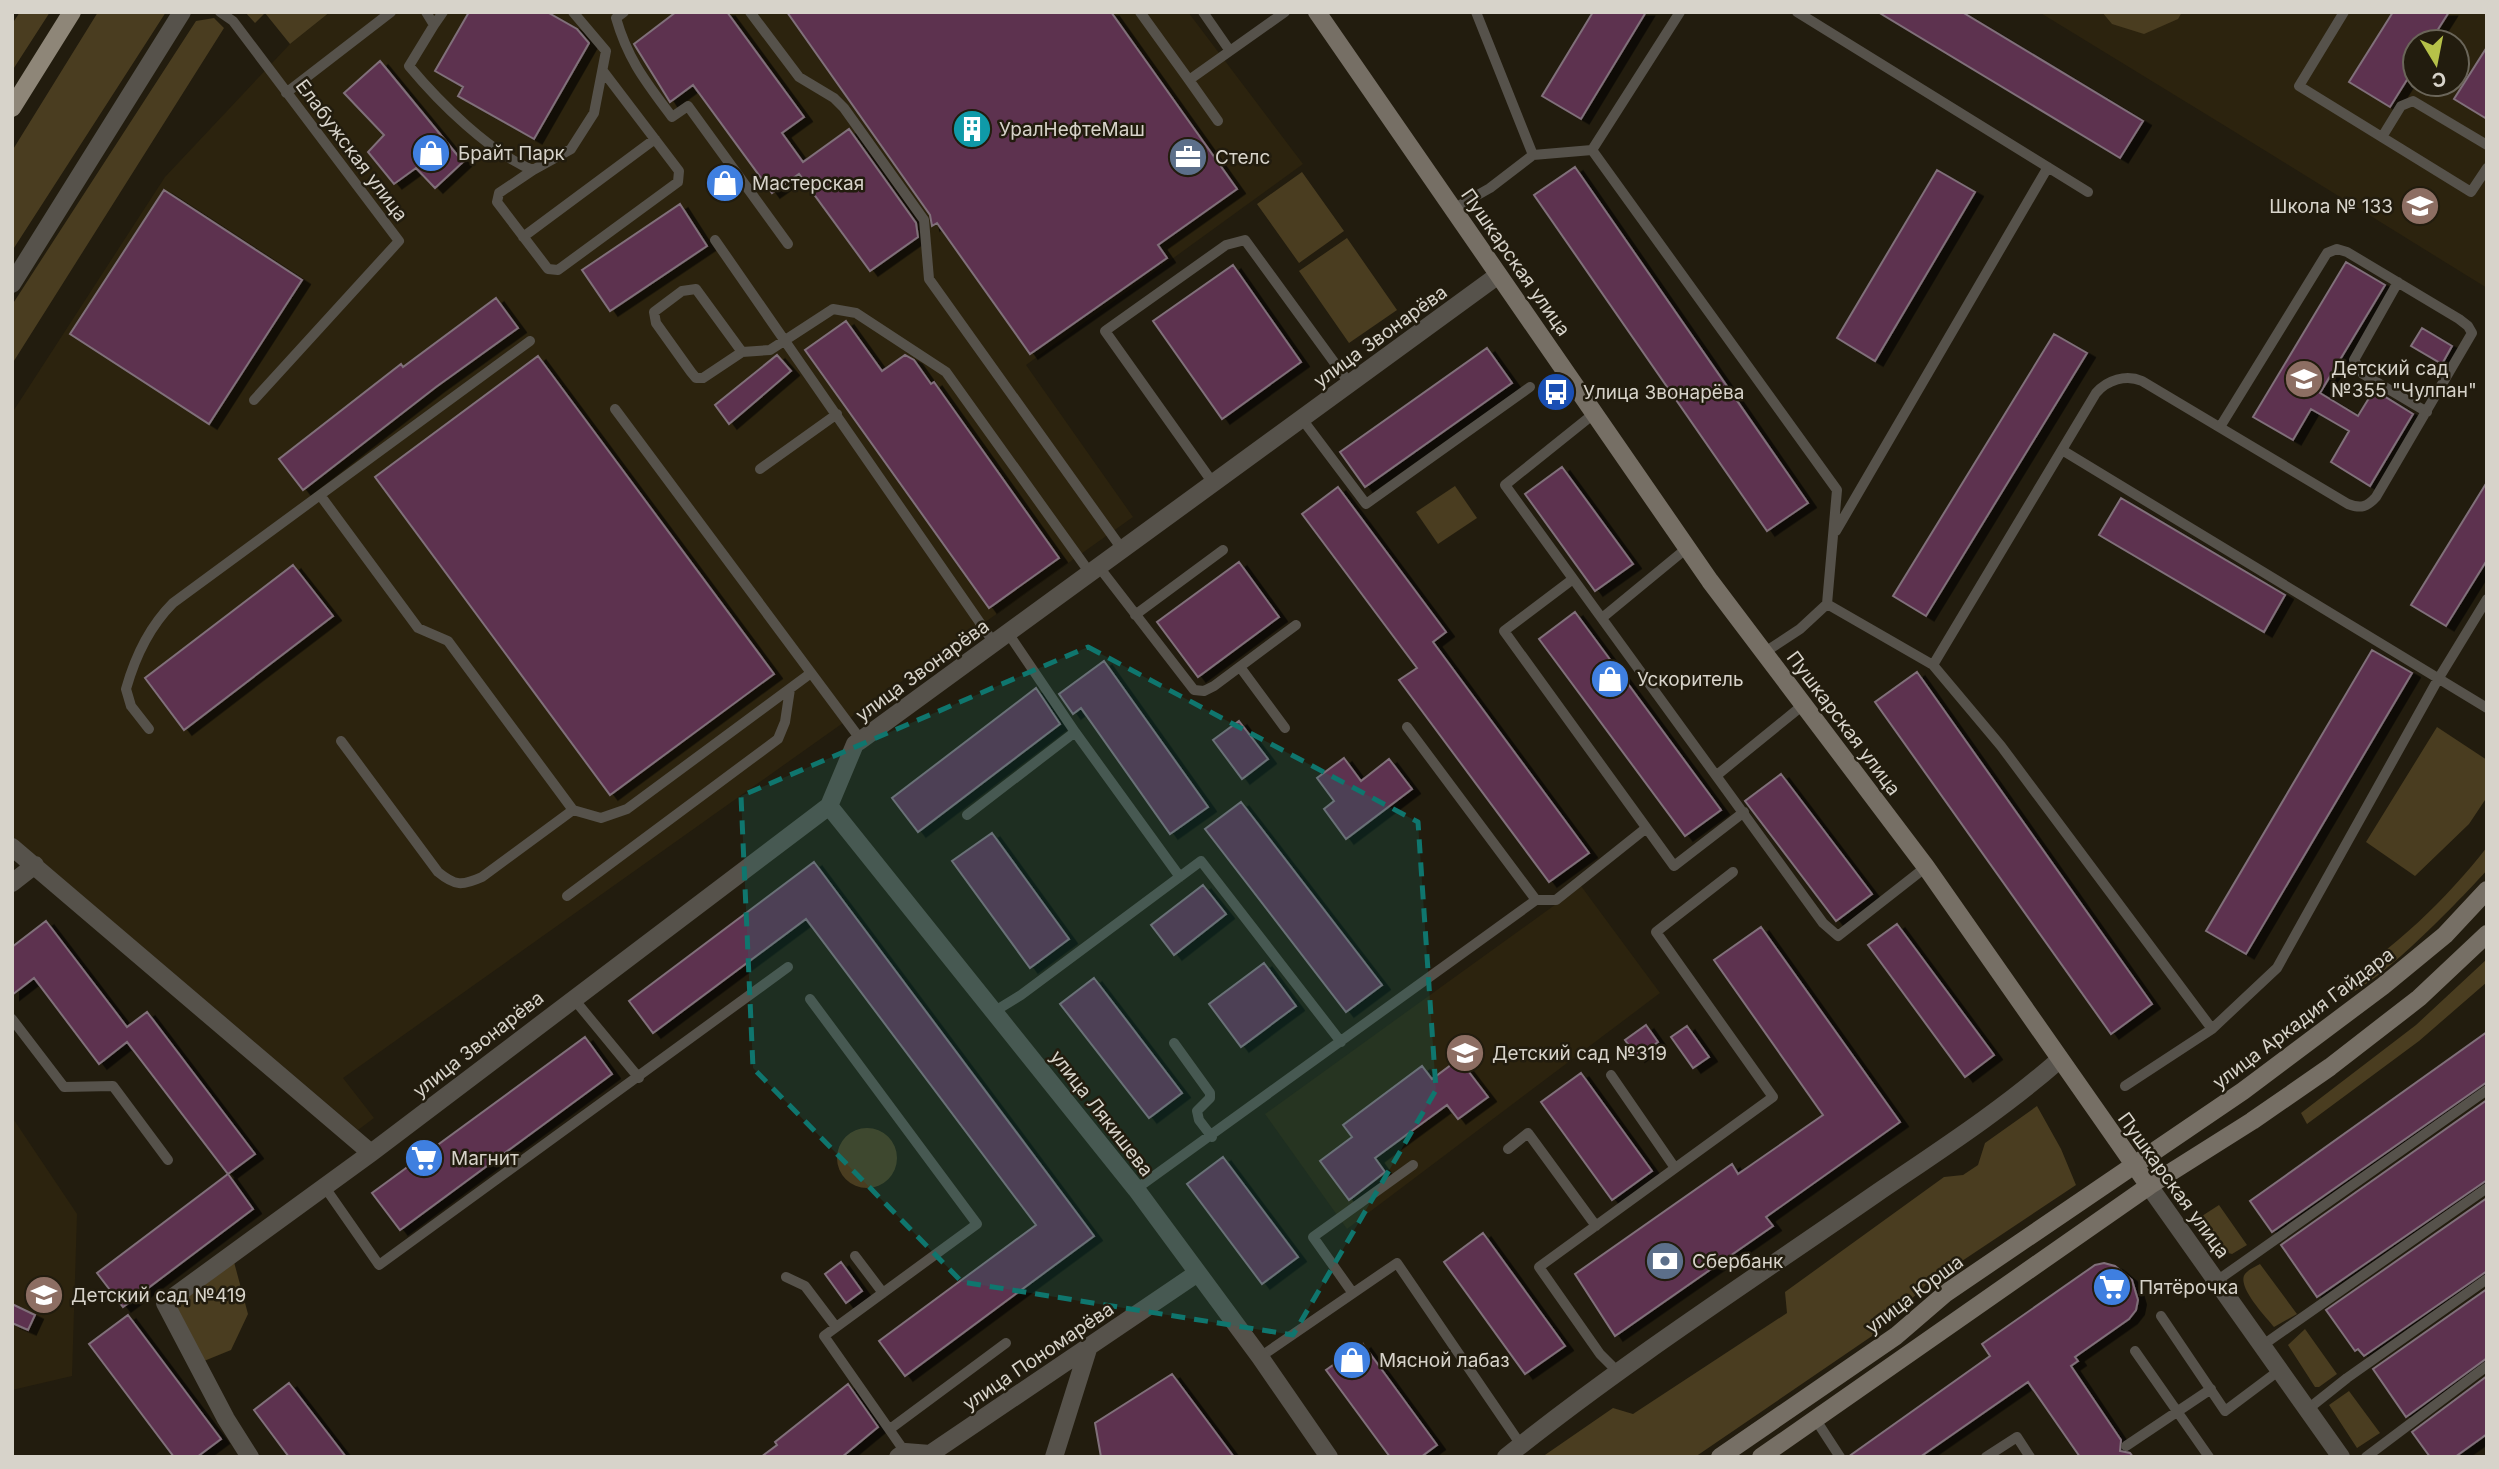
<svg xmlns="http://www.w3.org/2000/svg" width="2499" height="1469" font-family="Inter,sans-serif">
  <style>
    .built { fill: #2c230e; fill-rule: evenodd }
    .green { fill: #4a3d20 }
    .building { fill: #5d3350; stroke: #806f7a; stroke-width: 2; filter: url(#shadow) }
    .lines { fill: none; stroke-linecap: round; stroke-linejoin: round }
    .service { stroke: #56524b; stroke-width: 10 }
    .minor { stroke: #56524b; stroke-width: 18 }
    .tertiary { stroke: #56524b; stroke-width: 18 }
    .secondary { stroke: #766f65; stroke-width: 18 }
    .primary { stroke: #8e8678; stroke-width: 18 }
    .marked { fill: #0f766e; fill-opacity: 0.2; stroke: #0f766e; stroke-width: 5; stroke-dasharray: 14 9; stroke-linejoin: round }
    .labels { text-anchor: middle; stroke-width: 5; stroke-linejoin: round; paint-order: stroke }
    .poi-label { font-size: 19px; fill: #d7d3ca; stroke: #221c0e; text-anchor: start }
    .street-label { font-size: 19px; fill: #d7d3ca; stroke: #221c0e }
  </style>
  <defs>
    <filter id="shadow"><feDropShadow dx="8" dy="4.5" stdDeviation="0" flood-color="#0009"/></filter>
  </defs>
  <rect width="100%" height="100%" fill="#221c0e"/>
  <path class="built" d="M330 12H1188L1303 164 1026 365 1133 517 343 1078 374 1118 358 1130 12 836V413L165 177 290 44Z
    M2039 12H2487V288L2222 124ZM2415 42H2457V84H2415Z
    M1581 886 1660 993 1347 1229 1265 1114Z
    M12 1117 77 1214 72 1376 12 1390Z"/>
  <path class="green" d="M20 12H50L12 71V24Z
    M98 12H166L12 251V151Z
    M245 12H330L290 44 265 13 255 23Z
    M2102 12H2182L2178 19 2144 34 2112 24Z
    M214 18 224 28 12 364V305L196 21Z
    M1302 172 1344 231 1299 263 1257 204Z
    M1347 238 1397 310 1349 343 1299 271Z
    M1455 486 1477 518 1438 544 1416 512Z
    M2437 727 2487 760V797L2469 824 2415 876 2366 842Z
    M2487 847V870C2464 896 2372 992 2342 996L2337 985C2394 949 2446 900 2487 847Z
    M2487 959V982L2419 1041 2307 1124 2301 1113 2416 1025Z
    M2037 1106 2061 1149 2076 1185 1926 1285 1875 1334 1695 1457H1542L1613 1408 1633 1414 1787 1313 1785 1292 1944 1177 1963 1175 1978 1165 1985 1143Z
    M837 1158a30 30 0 1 1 60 0a30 30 0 1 1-60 0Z
    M2219 1205 2247 1245 2232 1254 2221 1251 2202 1219V1216Z
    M234 1262 248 1314 231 1350 204 1361 176 1306Z
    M2260 1264 2297 1314 2274 1327C2266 1317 2236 1286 2245 1274 2248 1270 2256 1266 2260 1264Z
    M2305 1329 2337 1374 2319 1387H2315L2288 1345Z
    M2349 1391 2380 1433 2357 1448 2329 1405Z"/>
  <path class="building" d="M469 12H547L577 29 589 43 534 139 458 96 463 87 435 71Z
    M676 12H727L804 117 782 133 803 162 849 129 916 223 918 237 870 271 799 174 772 193 693 85 670 102 634 44Z
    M787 12H1111L1237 189 1158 245 1167 258 1030 354 937 223 932 226 930 215Z
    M1593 12H1646L1581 119 1542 96Z
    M1878 12H1962L2143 121 2120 158Z
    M2393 12H2449L2430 42H2415V67L2390 107 2349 82Z
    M2487 47V119L2454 99Z
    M380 61 463 162 435 188 416 168 394 184 368 152 384 135 344 93Z
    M1575 167 1808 503 1767 531 1534 195Z
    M1937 170 1975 192 1875 361 1837 338Z
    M164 190 302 280 209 424 70 334Z
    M680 204 707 246 610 311 582 270Z
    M2346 262 2385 285 2320 393 2358 416 2374 390 2413 414 2370 486 2331 462 2349 431 2311 409 2293 440 2253 417Z
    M1233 265 1301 362 1222 419 1153 321Z
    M496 298 518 328 436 387 303 490 279 459 401 364 403 367Z
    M846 321 882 371 905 355 914 360 931 384 934 382 1059 558 989 608 805 350Z
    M2422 328 2452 346 2442 364 2411 346Z
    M2054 334 2087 353 1926 616 1893 596Z
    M1487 348 1512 383 1365 487 1340 452Z
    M777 355 791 371 729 424 715 405Z
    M538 356 774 674 610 795 375 477Z
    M1562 467 1633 564 1595 591 1525 494Z
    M2487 482V560L2446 626 2411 605Z
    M1338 487 1446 632 1433 642 1589 853 1549 882 1399 680 1417 668 1302 514Z
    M2121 498 2285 595 2264 632 2099 535Z
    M1239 562 1279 617 1198 677 1157 622Z
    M293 565 333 616 184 730 145 678Z
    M1575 612 1721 810 1685 836 1539 639Z
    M2372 650 2412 673 2246 954 2206 931Z
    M1104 661 1208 807 1170 834 1081 708 1073 714 1059 694Z
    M1917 672 2152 1004 2111 1034 1875 702Z
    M1036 688 1060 724 918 832 892 798Z
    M1239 721 1268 759 1242 779 1213 740Z
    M1344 758 1361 781 1389 759 1412 789 1346 839 1324 809 1334 801 1317 778Z
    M1781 774 1872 894 1836 921 1745 801Z
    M1241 802 1382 985 1346 1012 1205 829Z
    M992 833 1069 939 1030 968 952 861Z
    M814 862 1094 1236 905 1376 879 1341 1036 1225 806 919 653 1033 629 1001Z
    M1203 885 1226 914 1174 955 1151 925Z
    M46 921 127 1027 147 1012 255 1154 228 1174 127 1042 99 1064 34 978 12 995V947Z
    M1897 924 1994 1055 1965 1077 1868 945Z
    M1761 927 1900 1122 1766 1217 1773 1226 1615 1336 1575 1274 1732 1164 1738 1174 1823 1115 1714 960Z
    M1264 963 1296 1006 1241 1047 1209 1004Z
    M1094 978 1182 1093 1149 1118 1060 1004Z
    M1646 1025 1658 1042 1637 1057 1625 1040Z
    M1687 1026 1709 1057 1693 1068 1671 1037Z
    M2487 1032V1082L2272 1232 2250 1201Z
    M585 1037 612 1074 400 1230 372 1193Z
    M1459 1059 1488 1097 1458 1119 1447 1105 1375 1158 1385 1172 1349 1200 1320 1161 1352 1137 1343 1125 1422 1066 1432 1079Z
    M1581 1073 1652 1171 1612 1200 1541 1102Z
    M2487 1100V1180L2317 1297 2281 1245Z
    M1223 1157 1298 1257 1262 1284 1187 1184Z
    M228 1174 253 1209 123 1307 97 1273Z
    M2487 1198V1271L2364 1356 2358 1349 2355 1351 2326 1310Z
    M1483 1233 1565 1346 1525 1374 1444 1262Z
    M841 1262 862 1291 846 1303 825 1274Z
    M2104 1263 2115 1266 2132 1280 2138 1300 2136 1310 2129 1319 2075 1357 2078 1361 2071 1366 2121 1440 2120 1451 2130 1453 2133 1457H2080L2028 1382 1920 1457H1848L1990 1356 1982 1344 2095 1265Z
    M2487 1289V1358L2406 1417 2373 1369Z
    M12 1304 35 1315 28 1330 12 1323Z
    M128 1315 221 1439 197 1457H174L89 1344Z
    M1363 1344 1437 1445 1421 1457H1390L1326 1370Z
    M1172 1374 1234 1457H1101L1095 1423Z
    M2487 1376V1434L2455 1457H2430L2412 1432Z
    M289 1383 346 1457H289L254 1410Z
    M848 1384 878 1427 842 1457H761L777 1445 775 1442Z"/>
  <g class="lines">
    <path class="service" d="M220 12 233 21 399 241 254 400
      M426 12 434 25 409 66C439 102 490 153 533 170L571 149 594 113 606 51 573 12
      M624 12 616 18C628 60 646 82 672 117L688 106 788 244
      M750 12 799 77 834 98 844 108 924 220 929 279 1122 549
      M1140 12 1189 80
      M1203 12 1230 51
      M1797 12 2088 192
      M2344 12 2299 86 2471 192 2487 168
      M434 25 443 12
      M286 93 391 12
      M1218 121 1189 80 1285 12
      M2382 137 2401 106 2413 101 2487 145
      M1592 150 1837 490 1827 604 1800 629 1765 652
      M1533 155 1592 150 1680 12
      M533 170 499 193 497 202 548 269 558 270 678 182 679 171 603 71
      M1453 209 1490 188 1533 155 1476 12
      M523 237 655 139
      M715 240 994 643
      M2398 282 2354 360 2363 374 2427 412
      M530 341 320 495 418 628 448 641 573 810 601 818 627 809 811 673
      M742 352 696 289 682 291 654 312 656 323 691 372 696 378H703L742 352 770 350 833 309 856 313 946 372 1090 573
      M615 409 861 740
      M1596 412 1505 485 1823 923 1838 936 1926 867
      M1302 419 1366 504 1530 387
      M2062 450 2487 708
      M760 469 837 414
      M1213 483 1105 331 1226 245 1245 240 1350 384
      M1836 531 2048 167
      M1099 567 1194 690 1204 691 1214 686 1296 625
      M1573 579 1504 631 1674 866 1744 812
      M1827 604 1933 665 2096 393C2107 380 2126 374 2142 381L2348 504C2361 509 2367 507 2376 497L2472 333 2468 326 2459 319 2347 252 2337 249 2327 253 2220 427
      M1135 615 1223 550
      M1602 618 1687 548
      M1933 665 2001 746 2212 1029
      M1240 667 1285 728
      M1407 727 1536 900
      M149 729 131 706 126 689C135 657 150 626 173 603L320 495
      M1075 732 1180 877
      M341 741 438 872C455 886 462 886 482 877L573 810
      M1717 775 1803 705
      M967 815 1075 732 1008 633
      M567 896 778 739 785 722 790 689
      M573 998 639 1078
      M810 999 977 1224 824 1336 905 1452
      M995 1011 1021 995 1201 861 1341 1042
      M12 1019 64 1087 113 1086 168 1160
      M1174 1043 1210 1093V1098L1197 1111 1199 1120 1212 1137
      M1611 1075 1675 1168
      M2125 1086 2212 1029 2277 968 2437 681 2487 599
      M1508 1149 1528 1133 1596 1226
      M324 1186 379 1265 788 967
      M1136 1189 1536 900H1556L1645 829
      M855 1256 883 1293
      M786 1277 805 1286 836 1327
      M2218 1280 2487 1090
      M1352 1292 1313 1237 1413 1165
      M2161 1316 2225 1411 2281 1369
      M2263 1345 2487 1188
      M2135 1351 2209 1457
      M1260 1357 1397 1263 1521 1445
      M1618 1372 1600 1354 1539 1267 1773 1097 1656 932 1733 872
      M2308 1409 2347 1378 2487 1279
      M1814 1417 1840 1457
      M890 1429 1006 1343
      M2126 1446 2211 1389
      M1986 1457 2017 1437 2030 1457
      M2366 1457 2487 1366"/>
    <path class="minor" d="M12 284 182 12
      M829 806 1136 1189 1260 1357 1329 1457
      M12 847 371 1153
      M12 883 35 865
      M250 1457 226 1419 165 1303 371 1153 829 806 855 744 861 740 1497 276
      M898 1457 905 1452 930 1454 1196 1274
      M1054 1457 1088 1349
      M1506 1457C1623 1363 1750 1281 1874 1195 1937 1152 2001 1111 2058 1061"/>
    <path class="tertiary" d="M2149 1186 2341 1457"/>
    <path class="secondary" d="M1317 12 1710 581 1926 867 2149 1186
      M1720 1457 1896 1336 1946 1293 2243 1091 2383 986 2445 935 2487 890
      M1761 1457 2149 1186 2252 1121 2330 1067 2419 998 2487 934"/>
    <path class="primary" d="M12 108 72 12"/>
  </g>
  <path class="marked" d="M1088 647 1418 822 1436 1090 1293 1335 962 1282 753 1068 741 796Z"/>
  <defs>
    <g id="building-disc" transform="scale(2.0125)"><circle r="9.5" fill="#0f9aa8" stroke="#221c0e"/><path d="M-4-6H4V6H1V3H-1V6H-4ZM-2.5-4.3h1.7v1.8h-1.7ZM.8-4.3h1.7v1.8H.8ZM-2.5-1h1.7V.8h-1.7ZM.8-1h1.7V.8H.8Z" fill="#fff"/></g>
    <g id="shop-disc" transform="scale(2.0125)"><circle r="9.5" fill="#3f7fe0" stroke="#221c0e"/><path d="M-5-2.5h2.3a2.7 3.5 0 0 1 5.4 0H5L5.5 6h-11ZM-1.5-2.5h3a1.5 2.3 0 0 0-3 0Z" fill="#fff"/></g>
    <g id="office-disc" transform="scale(2.0125)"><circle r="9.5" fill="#5c6f8a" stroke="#221c0e"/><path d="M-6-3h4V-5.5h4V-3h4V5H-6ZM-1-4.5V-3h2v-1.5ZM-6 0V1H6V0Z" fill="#fff"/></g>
    <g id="school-disc" transform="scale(2.0125)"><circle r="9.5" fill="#8d6e63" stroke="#221c0e"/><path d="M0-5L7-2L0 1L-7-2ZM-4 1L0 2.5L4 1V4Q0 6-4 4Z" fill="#fff"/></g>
    <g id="bus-disc" transform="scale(2.0125)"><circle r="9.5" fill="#1a4fb4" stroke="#221c0e"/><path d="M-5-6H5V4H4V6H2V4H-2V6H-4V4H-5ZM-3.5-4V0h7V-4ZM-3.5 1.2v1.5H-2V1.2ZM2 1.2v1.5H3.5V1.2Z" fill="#fff"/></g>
    <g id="supermarket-disc" transform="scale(2.0125)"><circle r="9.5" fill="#3f7fe0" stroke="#221c0e"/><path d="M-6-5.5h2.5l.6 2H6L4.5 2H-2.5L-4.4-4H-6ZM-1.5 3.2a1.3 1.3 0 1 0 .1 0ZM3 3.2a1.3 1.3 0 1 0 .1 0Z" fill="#fff"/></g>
    <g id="bank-disc" transform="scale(2.0125)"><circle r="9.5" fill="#5c6f8a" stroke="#221c0e"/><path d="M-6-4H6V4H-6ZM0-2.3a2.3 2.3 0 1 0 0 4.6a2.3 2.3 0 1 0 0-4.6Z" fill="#fff"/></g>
  </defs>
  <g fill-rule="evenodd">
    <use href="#building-disc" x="972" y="129"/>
    <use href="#shop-disc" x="431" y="153"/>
    <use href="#office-disc" x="1188" y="157"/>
    <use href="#shop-disc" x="725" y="183"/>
    <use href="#school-disc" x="2420" y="206"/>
    <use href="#school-disc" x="2304" y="379"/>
    <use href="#bus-disc" x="1556" y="392"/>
    <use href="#shop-disc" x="1610" y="679"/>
    <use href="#school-disc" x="1465" y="1053"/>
    <use href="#supermarket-disc" x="424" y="1158"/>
    <use href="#bank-disc" x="1665" y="1261"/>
    <use href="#supermarket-disc" x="2112" y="1287"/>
    <use href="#school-disc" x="44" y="1295"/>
    <use href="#shop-disc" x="1352" y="1360"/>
  </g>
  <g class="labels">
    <g class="poi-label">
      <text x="999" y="136">УралНефтеМаш</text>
      <text x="458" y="160">Брайт Парк</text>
      <text x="1215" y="164">Стелс</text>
      <text x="752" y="190">Мастерская</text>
      <text x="2393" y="213" text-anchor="end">Школа № 133</text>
      <text x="2331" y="375">Детский сад<tspan x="2331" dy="22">№355 "Чулпан"</tspan></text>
      <text x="1583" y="399">Улица Звонарёва</text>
      <text x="1637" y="686">Ускоритель</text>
      <text x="1492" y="1060">Детский сад №319</text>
      <text x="451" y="1165">Магнит</text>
      <text x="1692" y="1268">Сбербанк</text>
      <text x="2139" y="1294">Пятёрочка</text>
      <text x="71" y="1302">Детский сад №419</text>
      <text x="1379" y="1367">Мясной лабаз</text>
    </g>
    <g class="street-label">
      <text transform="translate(352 150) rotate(53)" y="7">Елабужская улица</text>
      <text transform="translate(1516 262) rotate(55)" y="7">Пушкарская улица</text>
      <text transform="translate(1380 336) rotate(-36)" y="7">улица Звонарёва</text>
      <text transform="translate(922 670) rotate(-36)" y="7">улица Звонарёва</text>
      <text transform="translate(1844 723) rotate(53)" y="7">Пушкарская улица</text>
      <text transform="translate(2303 1018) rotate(-37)" y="7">улица Аркадия Гайдара</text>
      <text transform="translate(478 1044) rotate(-38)" y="7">улица Звонарёва</text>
      <text transform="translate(1102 1113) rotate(52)" y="7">улица Лякишева</text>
      <text transform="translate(2174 1185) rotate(54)" y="7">Пушкарская улица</text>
      <text transform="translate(1914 1294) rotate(-37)" y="7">улица Юрша</text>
      <text transform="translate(1038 1356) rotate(-34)" y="7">улица Пономарёва</text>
    </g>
  </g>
  <rect width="2499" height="1469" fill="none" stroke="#d7d3ca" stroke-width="28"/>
  <g transform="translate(2436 63) rotate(170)"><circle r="33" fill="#221c0e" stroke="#6a6559" stroke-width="2"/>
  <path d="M0-5L12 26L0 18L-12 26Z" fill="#b6c149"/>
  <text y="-10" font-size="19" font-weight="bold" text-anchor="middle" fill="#d7d3ca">С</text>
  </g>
</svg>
